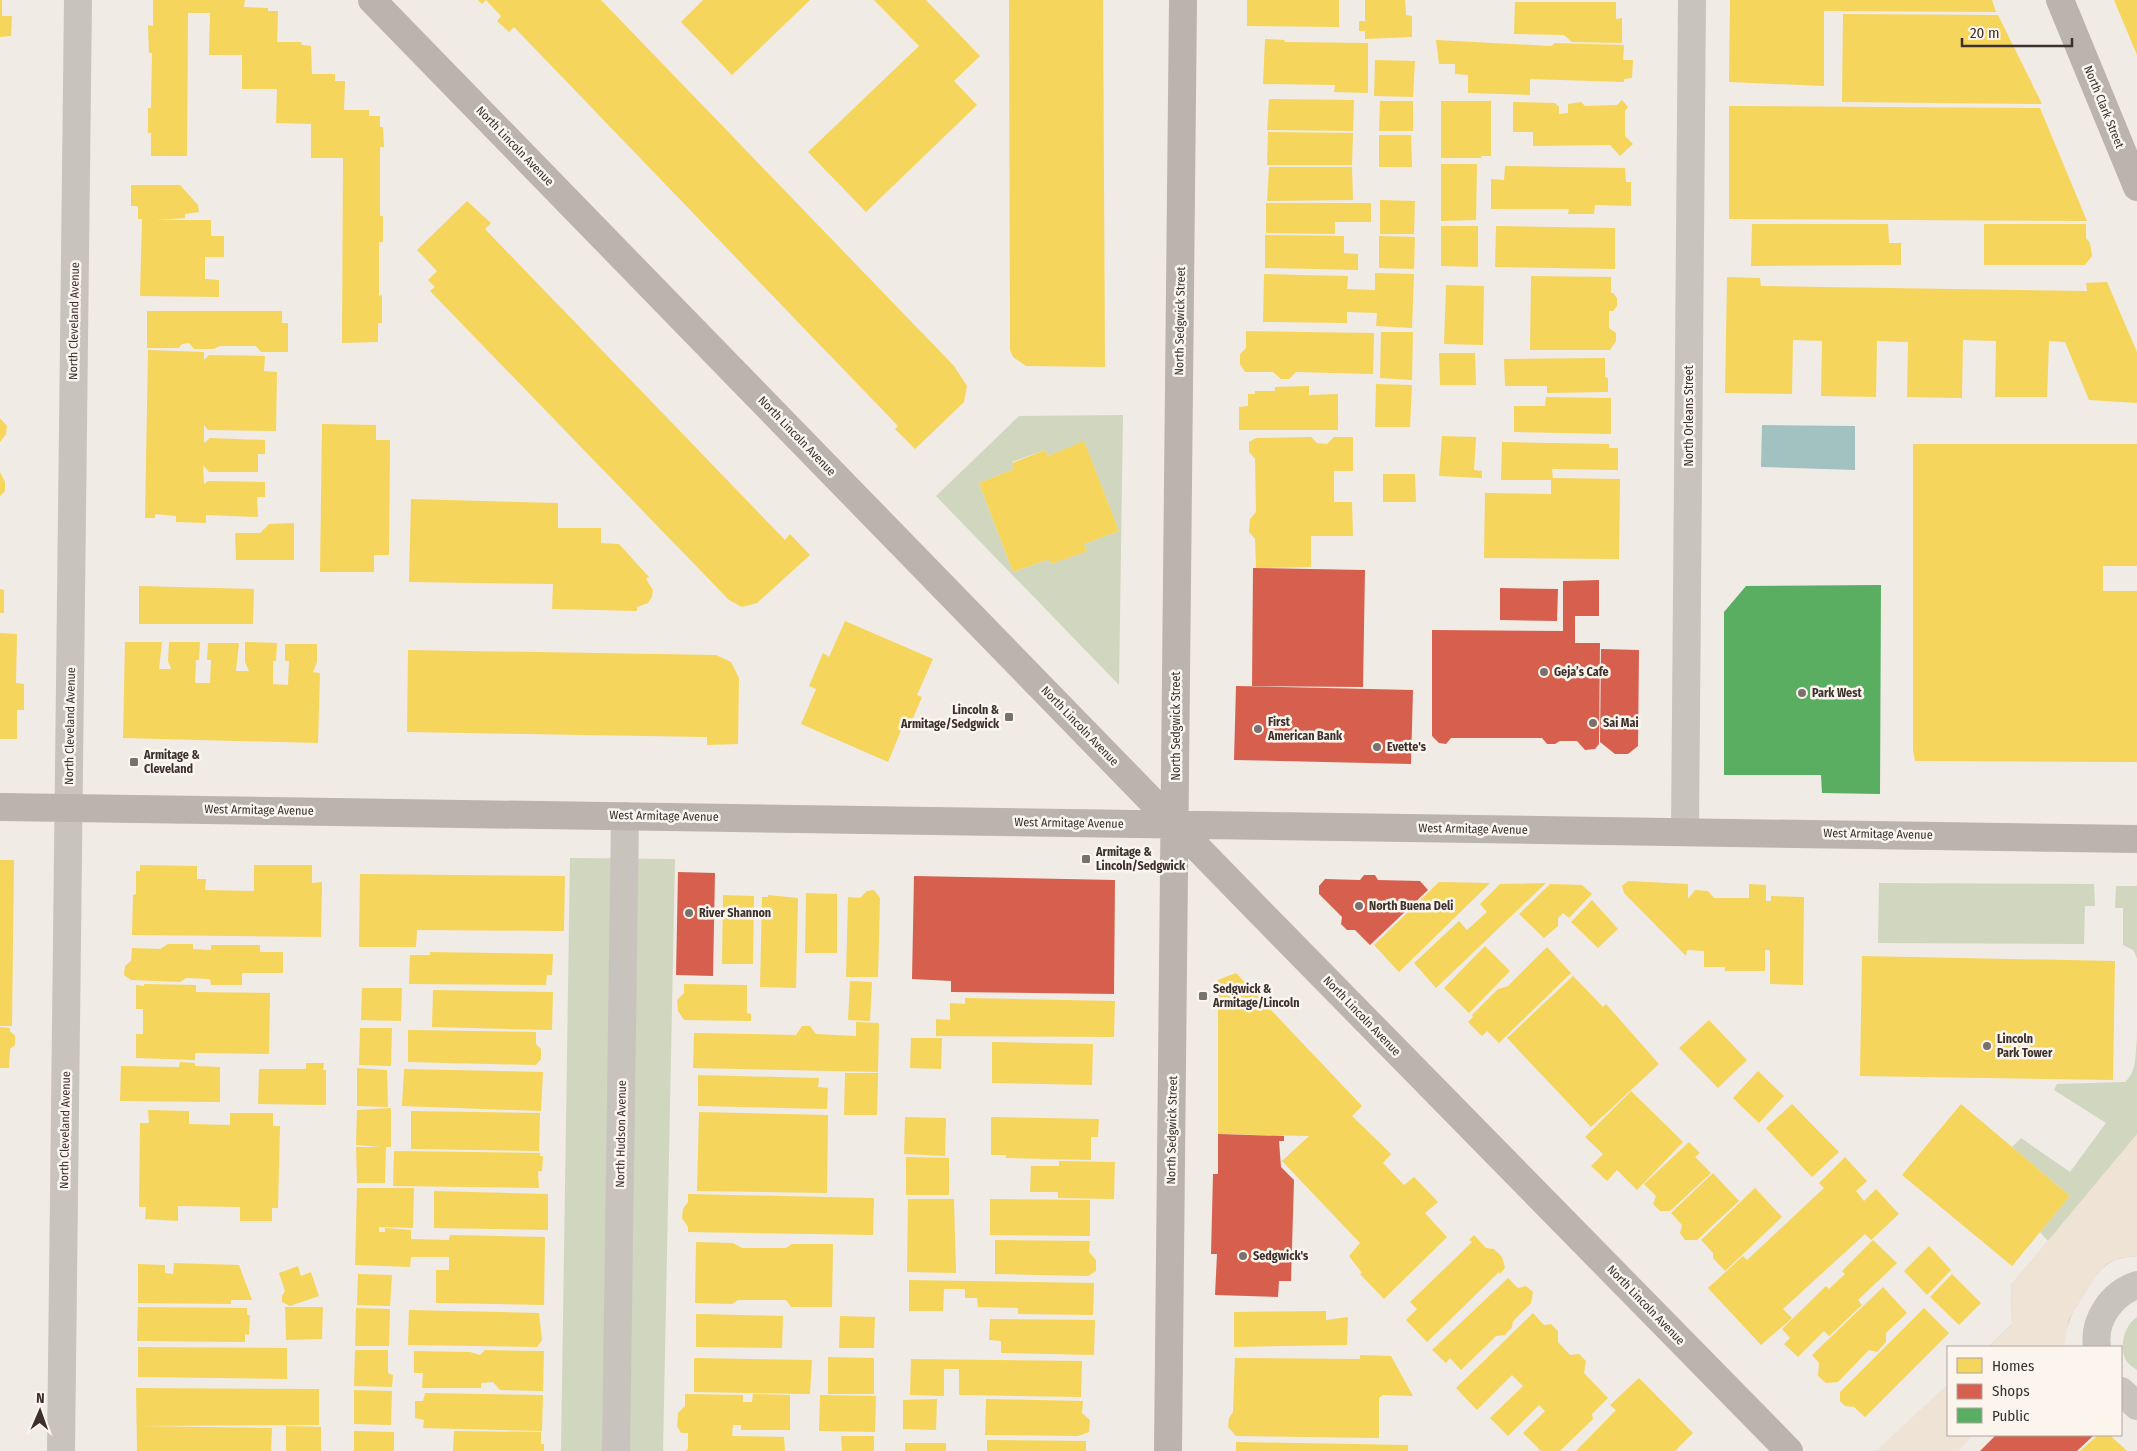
<svg xmlns="http://www.w3.org/2000/svg" width="2137" height="1451" font-family="'Fira Sans Condensed',sans-serif">
  <style>
    .green { fill: #d1d6bf; fill-rule: evenodd }
    .plaza { fill: #eee3d5 }
    .water { fill: #a1c2c1 }
    .homes { fill: #f6d55c }
    .shops { fill: #d6604d }
    .public { fill: #5aae61 }
    .lines { fill: none; stroke-linecap: round; stroke-linejoin: round }
    .street { stroke: #c9c3be; stroke-width: 28 }
    .secondary { stroke: #bab3ae; stroke-width: 28 }
    .poi-dot { fill: #7a716c; stroke: #fbf5ee; stroke-width: 2 }
    .labels { text-anchor: middle; stroke-width: 5; stroke-linejoin: round; paint-order: stroke }
    .street-label { font-size: 12px; fill: #3b302b; stroke: #fbf5ee }
    .poi-label { font-size: 12px; font-weight: bold; fill: #3b302b; stroke: #fbf5ee; text-anchor: start }
  </style>
  <rect width="100%" height="100%" fill="#f0ebe5"/>
  <path class="green" d="M1123 415 1119 685 936 496 1019 416ZM1084 442 1119 531 1084 544 1087 551 1051 564 1049 559 1013 572 979 483 1014 469 1012 462 1045 450 1048 456Z
    M570 858 675 859 663 1451H561Z
    M1879 883 2094 884 2095 906H2085L2084 944 1878 943Z
    M2116 886H2137V958L2133 950 2123 945V908H2115Z
    M2137 1039V1256C2126 1257 2117 1258 2108 1264 2086 1280 2065 1321 2064 1347H1988L2012 1324 2011 1285 2048 1241 2040 1232 2070 1196 2012 1147 2021 1138 2070 1172 2106 1123 2054 1090 2057 1084 2125 1082C2137 1072 2135 1056 2137 1039Z
    M2137 1317V1370C2134 1368 2130 1365 2127 1362 2118 1349 2124 1325 2137 1317Z"/>
  <path class="plaza" d="M2137 1134V1256L2120 1258 2108 1263 2099 1272 2069 1319 2064 1347H1988L2012 1324 2011 1285Z
    M1948 1384V1435H1972L1959 1451H1876Z"/>
  <path class="water" d="M1762 425 1855 426V470L1761 467Z"/>
  <path class="homes" d="M0 0H2V16H12L11 36 0 37Z
    M153 0H245L244 7 268 8V11H278L277 42H301L302 45 311 46 312 74H335V81H345L344 110H369V116H380V127H383L384 147H380V216H383V242H379V296L382 295V323H378V342L342 343 343 158H311V124L276 123 277 89H242V55H209L210 13H188L187 156H151V133H148V108H151L152 53H149L148 25 153 26Z
    M478 0H601L954 366 967 386 964 402 915 449 895 429 898 426 514 27 509 32 497 21 501 16 486 0 482 4Z
    M703 0H810L732 75 681 22Z
    M874 0H926L980 56 954 81 977 105 866 212 808 152 919 46Z
    M1009 0H1103L1105 367 1026 366 1013 357 1010 350Z
    M1247 0H1339V27L1247 26Z
    M1365 0H1405L1406 15 1412 16V37L1365 39V31H1359V21H1365Z
    M1730 0H1992L1996 12 1824 11V86L1729 82Z
    M2114 0H2137V55Z
    M1515 2H1616V19L1622 18V43L1572 42 1564 35 1514 34Z
    M1843 14 1998 15 2042 104 1842 102Z
    M1265 39 1285 40 1284 42 1368 43V93L1334 92 1335 85 1263 84Z
    M1436 40 1551 46 1555 43 1624 45 1623 60H1633L1632 78 1624 79V82L1530 79V95L1468 93V75L1455 74V64H1439Z
    M1375 60 1415 61 1413 97 1374 96Z
    M1269 99 1354 100 1353 131 1267 130Z
    M1622 100 1628 107 1625 111V136L1633 144 1620 156 1610 145 1533 146V132H1513V102L1555 103 1559 107V114L1568 113V104L1581 102 1585 106 1617 105Z
    M1380 101H1413V131H1379Z
    M1441 101H1491V156H1481L1482 158H1441Z
    M1729 106 2040 108 2087 221 1729 219Z
    M1268 132 1353 133 1352 165H1267Z
    M1379 135H1411L1412 167H1379Z
    M1441 164H1477L1476 220 1441 221Z
    M1505 166 1625 168 1626 182H1631V206L1595 205 1594 214H1568L1569 209H1491V179L1504 180Z
    M1269 167H1352L1353 200 1267 201Z
    M131 185H180L198 205 199 212 185 214V218L156 220H211V236H224V257H205V279L219 280V297L140 296 142 219H138V206H131Z
    M1380 200 1415 201 1414 234H1380Z
    M467 201 491 223 485 229 785 540 790 534 810 555 757 603 742 607 729 600 430 291 435 287 428 280 437 271 417 250Z
    M1266 203H1371V222H1335V234L1266 233Z
    M1752 224H1888L1889 243H1901V265L1751 266Z
    M1984 224H2086V238L2090 243 2092 256 2085 265H1984Z
    M1441 226H1478V267L1441 266Z
    M1496 226 1615 228V269L1495 267Z
    M1265 235 1344 236V253L1358 254V270L1265 268Z
    M1379 236 1415 237 1414 269 1379 268Z
    M1375 273 1414 274 1412 328 1376 326 1377 313 1347 312V323L1263 322 1264 274 1348 276 1347 289 1375 290Z
    M1531 276 1611 277V293H1613L1617 298V306L1613 311H1609V328L1616 333V341L1610 350H1530Z
    M1727 277 1760 278 1761 286 2087 291 2086 283 2107 282 2137 352V403L2089 400 2065 342 2049 341 2047 397H1995L1996 341 1963 340 1962 398 1907 397 1908 342 1877 341 1876 397 1821 396 1822 341 1793 340 1792 394 1725 393Z
    M1446 285 1484 286 1483 345 1444 344Z
    M147 311H282V323H288V352H261L256 346H220L214 349H194L189 343 182 344 179 348H147Z
    M1246 331 1374 333 1373 374 1296 372 1289 379H1281L1273 372H1245L1240 364V354L1246 348Z
    M1381 332H1413L1412 380 1380 378Z
    M148 350 204 352V360L209 355 265 356 264 371 277 372 276 431 208 430 204 425V443L210 438 265 440V454H258V472H209L203 465 204 484 208 481 265 482V497H257L258 517 206 515V523L176 522V516L155 514V518H145Z
    M1439 353H1475L1476 385H1440Z
    M1605 358V377L1608 378V392L1547 393V386H1505L1504 359Z
    M1376 384 1412 385 1410 427H1375Z
    M1309 386V395L1338 394V430H1239V407L1248 406V394H1255V391H1275V387Z
    M1546 397 1611 398V434L1514 432V406H1545Z
    M0 418 7 426 6 434 0 442Z
    M322 424 376 425V440H390L389 555H374V572H320Z
    M1442 436 1476 437 1474 470 1482 471V478L1439 476Z
    M1311 437 1317 443 1327 444 1334 437H1353V471H1334V502H1352L1353 536H1311V567L1256 568 1255 539 1249 532 1250 519 1256 512 1255 459 1249 452V442L1256 438Z
    M1084 441 1119 531 1084 544 1087 551 1071 557 1051 564 1049 559 1013 572 979 483 1014 469 1012 463 1045 450 1048 456Z
    M1502 442 1609 444V448H1618V470L1552 469 1553 478 1620 479 1619 559 1484 558 1485 493 1551 494V480H1501Z
    M1913 444H2137V566H2103V591H2137V762L1915 761 1913 750Z
    M0 472 5 482V491L0 496Z
    M1383 474H1415L1416 502H1383Z
    M411 499 558 503V528H601V543L619 544 649 577 646 579 653 590 652 597 648 603 637 607V611L552 609 553 584 409 582Z
    M294 523V560H236L235 533H260L269 524Z
    M139 586 254 589 253 624H139Z
    M0 589 4 590V613H0Z
    M845 621 933 659 917 695 922 697 908 730 902 728 888 762 801 724 816 689 809 686 823 653 829 657Z
    M0 633 17 634 16 683 24 684V710H17V739H0Z
    M125 642H162L159 669H171L168 661 169 642H200L199 660H196L195 683H210L211 660H207L208 643H239L236 671H249L245 662V642L277 643 276 661H273V684L288 685 289 661H285V644H317V662L313 672 320 673 318 743 123 738Z
    M408 650 716 655 731 662 739 678 738 744 707 745V737L407 732Z
    M0 860H14L12 1026H0Z
    M140 865 197 866V879H206L205 890 254 891V865H312V883L322 882 321 937 132 935 133 895 136 894V871H140Z
    M360 874 565 876 564 931 417 930 416 947H359Z
    M1628 881 1688 884V899L1695 890 1708 891 1714 898H1749V884L1766 885V901H1771V896L1804 897 1803 985 1770 984V950H1765V971H1725V967H1704V951L1687 950 1686 956 1624 893 1622 886Z
    M1439 882 1490 883 1399 972 1374 945Z
    M1546 883 1436 988 1414 963 1459 921 1467 930 1487 912 1480 904 1500 884Z
    M1550 884 1582 885 1592 894 1569 918 1563 913 1558 918V926L1544 938 1519 914Z
    M874 890 880 898 878 977H846L848 897 860 898 867 891Z
    M806 893 837 894V953H805Z
    M723 895 754 896 753 964H722Z
    M768 895 798 898 796 988 760 987 762 897H768Z
    M1592 900 1618 929 1598 948 1571 922Z
    M168 944H193V949L211 950V945H260V952H283V973H242V985H211L210 979 186 978 180 982 131 980 124 975 125 966 131 961 132 948 160 949Z
    M1485 946 1510 971 1469 1013 1444 988Z
    M1547 947 1571 973 1499 1043 1487 1031 1482 1036 1468 1022 1473 1017 1472 1015 1498 989 1508 986Z
    M430 952 553 954 552 975H547L546 985 409 984 410 955H430Z
    M1862 956 2115 961 2113 1080 1860 1076Z
    M1236 973 1362 1106 1352 1116 1391 1154 1383 1163 1404 1185 1414 1177 1438 1202 1425 1213 1447 1237 1384 1299 1360 1274 1362 1273 1349 1256 1360 1243 1282 1161 1309 1136 1218 1134V980Z
    M1573 976 1603 1007 1606 1004 1659 1064 1591 1127 1507 1038Z
    M850 981 872 982 870 1021 848 1020Z
    M144 984 196 985V992L270 993 269 1054 195 1053V1060L136 1058V1034H143V1009H136V985L144 986Z
    M684 984 747 985V1013L751 1014V1021L684 1020 678 1011 677 1000 684 993Z
    M362 988H402L401 1021 361 1020Z
    M433 990 553 992 552 1030 432 1027Z
    M965 998 1115 1001 1114 1037 936 1036V1019L950 1020V1003L965 1004Z
    M1709 1020 1747 1060 1718 1088 1679 1048Z
    M856 1022 879 1023 878 1072 693 1068 694 1033 796 1035 802 1026H810L816 1034 856 1036Z
    M0 1027 10 1028V1031L15 1036V1045L10 1049 9 1068H0Z
    M360 1028H392L391 1066 359 1065Z
    M408 1030 536 1032V1044L541 1049V1059L536 1065 408 1062Z
    M911 1038H942L941 1069 910 1068Z
    M992 1042 1093 1044 1092 1085 992 1083Z
    M180 1062 195 1063V1066L220 1067V1102L120 1101 121 1066 179 1067Z
    M306 1063H324L323 1070H326V1105L258 1104 259 1069H306Z
    M357 1068 387 1070 388 1107 357 1106Z
    M404 1069 543 1072 541 1111 402 1106Z
    M1758 1071 1784 1096 1759 1123 1733 1098Z
    M845 1073H878L877 1115H844Z
    M698 1075 819 1078 818 1087 828 1088 827 1109 698 1106Z
    M1631 1091 1683 1142 1637 1190 1617 1170 1607 1181 1591 1166 1603 1154 1585 1137Z
    M1792 1104 1839 1152 1812 1177 1766 1128Z
    M1961 1104 2070 1196 2012 1266 1902 1175Z
    M391 1108V1147H386L385 1183H357L356 1147H381L356 1145 357 1110Z
    M148 1110 189 1111V1124L230 1125V1113H273V1126H280L278 1208H272V1221H240V1207L178 1206V1221L145 1219 146 1207H139L140 1123H149Z
    M411 1111 540 1113 539 1151 411 1149Z
    M699 1112 828 1115 827 1193 697 1191Z
    M905 1117 946 1118 945 1156 904 1154Z
    M991 1117 1099 1119 1098 1137H1091V1160L1006 1158V1155H991Z
    M1689 1142 1700 1153 1695 1157 1711 1173 1670 1211H1660L1653 1204 1656 1196 1644 1184Z
    M394 1151 540 1153V1156H543L542 1171H538L539 1188 393 1186Z
    M906 1157 949 1158V1195H906Z
    M1845 1157 1867 1181 1856 1191 1864 1201 1876 1189 1899 1214 1871 1240 1865 1234 1783 1309 1792 1318 1761 1345 1708 1288 1743 1256 1747 1260 1824 1188 1819 1183Z
    M1059 1161 1115 1162 1114 1199 1058 1198V1192H1030L1031 1166H1059Z
    M1713 1173 1739 1201 1697 1240H1685L1680 1233 1682 1225 1671 1213Z
    M357 1188H414L413 1228 379 1227V1232H385V1228L411 1230V1239L449 1240 450 1235 545 1237 544 1305 436 1303V1270H449V1257H411L410 1267 355 1265Z
    M1755 1188 1782 1217 1725 1271 1713 1258V1253L1701 1240Z
    M434 1191 548 1194V1230L434 1228Z
    M688 1194 874 1198 873 1235 688 1232V1227L682 1218 683 1209 688 1202Z
    M908 1199H954L956 1273 907 1272Z
    M990 1199 1090 1200V1236L990 1235Z
    M1474 1235 1486 1248 1494 1249 1502 1257 1505 1268 1500 1274 1499 1272 1427 1342 1406 1320 1417 1309 1410 1302 1472 1242 1469 1240Z
    M995 1240 1090 1241 1089 1252 1096 1260V1271L1088 1276 995 1274Z
    M1873 1240 1897 1263 1858 1300 1862 1305 1829 1336 1824 1331 1798 1357 1784 1344 1790 1338 1782 1329 1826 1286 1829 1289 1845 1274 1842 1271Z
    M696 1242 733 1243 742 1248H786L792 1244H833L832 1307H791L786 1300H738L732 1304 695 1303Z
    M1929 1246 1951 1270 1927 1295 1904 1271Z
    M174 1263 239 1265 252 1300H231V1304L138 1303V1264L165 1265V1273L173 1274Z
    M298 1266 301 1276 311 1272 319 1296 290 1306 282 1302V1296L285 1291 279 1273Z
    M358 1274 392 1275 390 1306 357 1305Z
    M1952 1274 1981 1303 1959 1325 1930 1297Z
    M1508 1278 1518 1288 1526 1286 1533 1292 1531 1303 1513 1321 1512 1327 1505 1335 1496 1336 1461 1370 1450 1358 1446 1363 1432 1350Z
    M909 1280 1094 1283 1093 1315 1018 1314V1308L978 1307 977 1298H965V1289H944L943 1311H909Z
    M1883 1287 1907 1313 1886 1333V1342L1877 1352 1869 1350 1838 1382 1826 1383 1818 1376 1819 1363 1812 1355Z
    M138 1307 247 1308V1315H250L249 1335 245 1334V1342L137 1341Z
    M285 1307H323L322 1339 286 1340Z
    M356 1308 390 1309 389 1346H355Z
    M1924 1308 1949 1333 1865 1417 1854 1407 1845 1406 1840 1401V1392Z
    M409 1310 539 1313 542 1340 537 1347 408 1345Z
    M1326 1311V1320L1348 1317 1347 1345 1234 1347V1312Z
    M1533 1313 1544 1325 1551 1324 1558 1331V1342L1570 1355 1579 1354 1586 1361 1584 1373 1608 1398 1592 1414 1593 1419 1560 1451H1541L1523 1433 1545 1411 1539 1405 1508 1436 1490 1418 1523 1386 1512 1375 1477 1410 1456 1388Z
    M696 1314 783 1316 782 1348 696 1347Z
    M840 1316 875 1317 874 1348H839Z
    M990 1319 1095 1320 1094 1355 1001 1353V1341L989 1340Z
    M138 1347 287 1348V1379L138 1377Z
    M355 1350H388V1373L393 1375 392 1387 354 1386Z
    M485 1350 544 1351 543 1391 500 1390 493 1382 481 1383V1388H422L423 1373H414V1351L470 1352 480 1355Z
    M1360 1355 1391 1356 1413 1396 1383 1395 1379 1398V1438L1236 1436 1228 1427 1229 1418 1233 1412 1235 1358 1360 1359Z
    M828 1357 874 1358V1394H828Z
    M694 1358 812 1360 810 1394 694 1392Z
    M911 1359 1082 1361 1081 1397 959 1395V1369H944V1396L910 1395Z
    M1639 1378 1693 1433 1675 1451H1576L1616 1410 1610 1405Z
    M136 1388 319 1389V1425L139 1426 272 1428 271 1451H137Z
    M354 1390 392 1391 391 1425 354 1424Z
    M425 1393 543 1395 542 1431 423 1428 424 1420 415 1418V1401H423Z
    M685 1394 743 1395V1402H752L753 1394 790 1395V1430H741V1425H733L732 1436 784 1437 785 1451H685L688 1449V1433H681L677 1426 678 1413 685 1406Z
    M820 1395 876 1396 875 1432 819 1431Z
    M937 1399 936 1430 903 1429V1400Z
    M986 1399 1083 1401 1082 1413 1090 1420 1089 1432 1078 1436 985 1435Z
    M286 1426 321 1427V1451H286Z
    M354 1431 394 1432V1451H354Z
    M454 1431 541 1432V1444H544V1451H453Z
    M2098 1435H2110L2127 1451H2080Z
    M841 1436H874V1451H842Z
    M987 1440 1086 1441V1451H987Z
    M1236 1442 1408 1445V1451H1236Z
    M905 1443H946V1451H905Z"/>
  <path class="shops" d="M1253 568 1365 570 1363 687 1252 686Z
    M1599 580V616H1575V643H1600L1599 744 1595 749 1585 750 1577 741H1560L1555 744H1547L1542 738H1451L1446 744 1439 743 1432 736V630L1563 631V581Z
    M1500 588 1558 589 1557 621 1500 620Z
    M1601 649 1639 650 1638 746 1628 754H1615L1600 742Z
    M1236 686 1413 690 1411 764 1234 760Z
    M678 872 715 873 713 976 676 975Z
    M1364 875H1375L1378 880 1420 881 1428 890 1370 945 1355 930H1347L1341 924 1342 917 1319 894V886L1325 879 1360 880Z
    M914 876 1115 880 1114 994 951 992V981L912 979Z
    M1218 1134 1284 1136V1141H1279L1281 1167 1294 1180 1291 1281H1279L1278 1297 1215 1295 1217 1254H1211L1213 1174H1218Z
    M1996 1435H2094L2077 1451H1980Z"/>
  <path class="public" d="M1881 585 1880 794 1822 793 1821 775H1724V612L1746 586Z"/>
  <g class="lines">
    <path class="street" d="M1685 832 1692 0
      M2097 1347C2093 1320 2112 1293 2137 1285
      M2121 1391 2137 1406
      M61 1451 78 0
      M616 1451 625 816"/>
    <path class="secondary" d="M372 0 1257 909 1789 1451
      M2060 0 2137 187
      M0 807 2137 839
      M1168 1451 1183 0"/>
  </g>
  <g class="poi-dot">
    <circle cx="1544" cy="672" r="5"/>
    <circle cx="1802" cy="693" r="5"/>
    <rect x="1004" y="712" width="10" height="10" rx="2.5"/>
    <circle cx="1593" cy="723" r="5"/>
    <circle cx="1258" cy="729" r="5"/>
    <circle cx="1377" cy="747" r="5"/>
    <rect x="129" y="757" width="10" height="10" rx="2.5"/>
    <rect x="1081" y="854" width="10" height="10" rx="2.5"/>
    <circle cx="1359" cy="906" r="5"/>
    <circle cx="689" cy="913" r="5"/>
    <rect x="1198" y="991" width="10" height="10" rx="2.5"/>
    <circle cx="1987" cy="1046" r="5"/>
    <circle cx="1243" cy="1256" r="5"/>
  </g>
  <g class="labels">
    <g class="street-label">
      <text transform="translate(2104 107) rotate(68)" y="4">North Clark Street</text>
      <text transform="translate(515 146) rotate(46)" y="4">North Lincoln Avenue</text>
      <text transform="translate(74 321) rotate(-89)" y="4">North Cleveland Avenue</text>
      <text transform="translate(1180 321) rotate(-89)" y="4">North Sedgwick Street</text>
      <text transform="translate(1689 416) rotate(-90)" y="4">North Orleans Street</text>
      <text transform="translate(797 436) rotate(46)" y="4">North Lincoln Avenue</text>
      <text transform="translate(70 726) rotate(-89)" y="4">North Cleveland Avenue</text>
      <text transform="translate(1080 726) rotate(46)" y="4">North Lincoln Avenue</text>
      <text transform="translate(1176 726) rotate(-90)" y="4">North Sedgwick Street</text>
      <text transform="translate(259 810) rotate(1)" y="4">West Armitage Avenue</text>
      <text transform="translate(664 816) rotate(1)" y="4">West Armitage Avenue</text>
      <text transform="translate(1069 823) rotate(1)" y="4">West Armitage Avenue</text>
      <text transform="translate(1473 829) rotate(1)" y="4">West Armitage Avenue</text>
      <text transform="translate(1878 834) rotate(1)" y="4">West Armitage Avenue</text>
      <text transform="translate(1362 1016) rotate(46)" y="4">North Lincoln Avenue</text>
      <text transform="translate(65 1130) rotate(-89)" y="4">North Cleveland Avenue</text>
      <text transform="translate(1172 1130) rotate(-89)" y="4">North Sedgwick Street</text>
      <text transform="translate(621 1134) rotate(-89)" y="4">North Hudson Avenue</text>
      <text transform="translate(1646 1305) rotate(46)" y="4">North Lincoln Avenue</text>
    </g>
    <g class="poi-label">
      <text x="1554" y="676">Geja’s Cafe</text>
      <text x="1812" y="697">Park West</text>
      <text x="999" y="714" text-anchor="end">Lincoln &amp;<tspan x="999" dy="14">Armitage/Sedgwick</tspan></text>
      <text x="1268" y="726">First<tspan x="1268" dy="14">American Bank</tspan></text>
      <text x="1603" y="727">Sai Mai</text>
      <text x="1387" y="751">Evette's</text>
      <text x="144" y="759">Armitage &amp;<tspan x="144" dy="14">Cleveland</tspan></text>
      <text x="1096" y="856">Armitage &amp;<tspan x="1096" dy="14">Lincoln/Sedgwick</tspan></text>
      <text x="1369" y="910">North Buena Deli</text>
      <text x="699" y="917">River Shannon</text>
      <text x="1213" y="993">Sedgwick &amp;<tspan x="1213" dy="14">Armitage/Lincoln</tspan></text>
      <text x="1997" y="1043">Lincoln<tspan x="1997" dy="14">Park Tower</tspan></text>
      <text x="1253" y="1260">Sedgwick's</text>
    </g>
  </g>
  <rect x="1947" y="1346" width="175" height="90" fill="#fbf5ee" stroke="#aea6a0"/>
  <rect x="1957" y="1358" width="25" height="15" fill="#f6d55c" stroke="#aea6a0"/>
  <text x="1992" y="1371" font-size="15" fill="#3b302b">Homes</text>
  <rect x="1957" y="1384" width="25" height="15" fill="#d6604d" stroke="#aea6a0"/>
  <text x="1992" y="1396" font-size="15" fill="#3b302b">Shops</text>
  <rect x="1957" y="1408" width="25" height="15" fill="#5aae61" stroke="#aea6a0"/>
  <text x="1992" y="1421" font-size="15" fill="#3b302b">Public</text>
  <g transform="translate(40 1411) rotate(2)" stroke="#fbf5ee" stroke-width="4" paint-order="stroke">
  <path d="M0-4L9 19L0 12L-9 19Z" fill="#3b302b"/>
  <text y="-8" font-size="14" font-weight="bold" text-anchor="middle" fill="#3b302b">N</text>
  </g>
  <path d="M1962 38v8h110v-8" fill="none" stroke="#3b302b" stroke-width="2.5"/>
  <text x="1970" y="38" font-size="15" fill="#3b302b" stroke="#fbf5ee" stroke-width="4" paint-order="stroke">20 m</text>
</svg>
